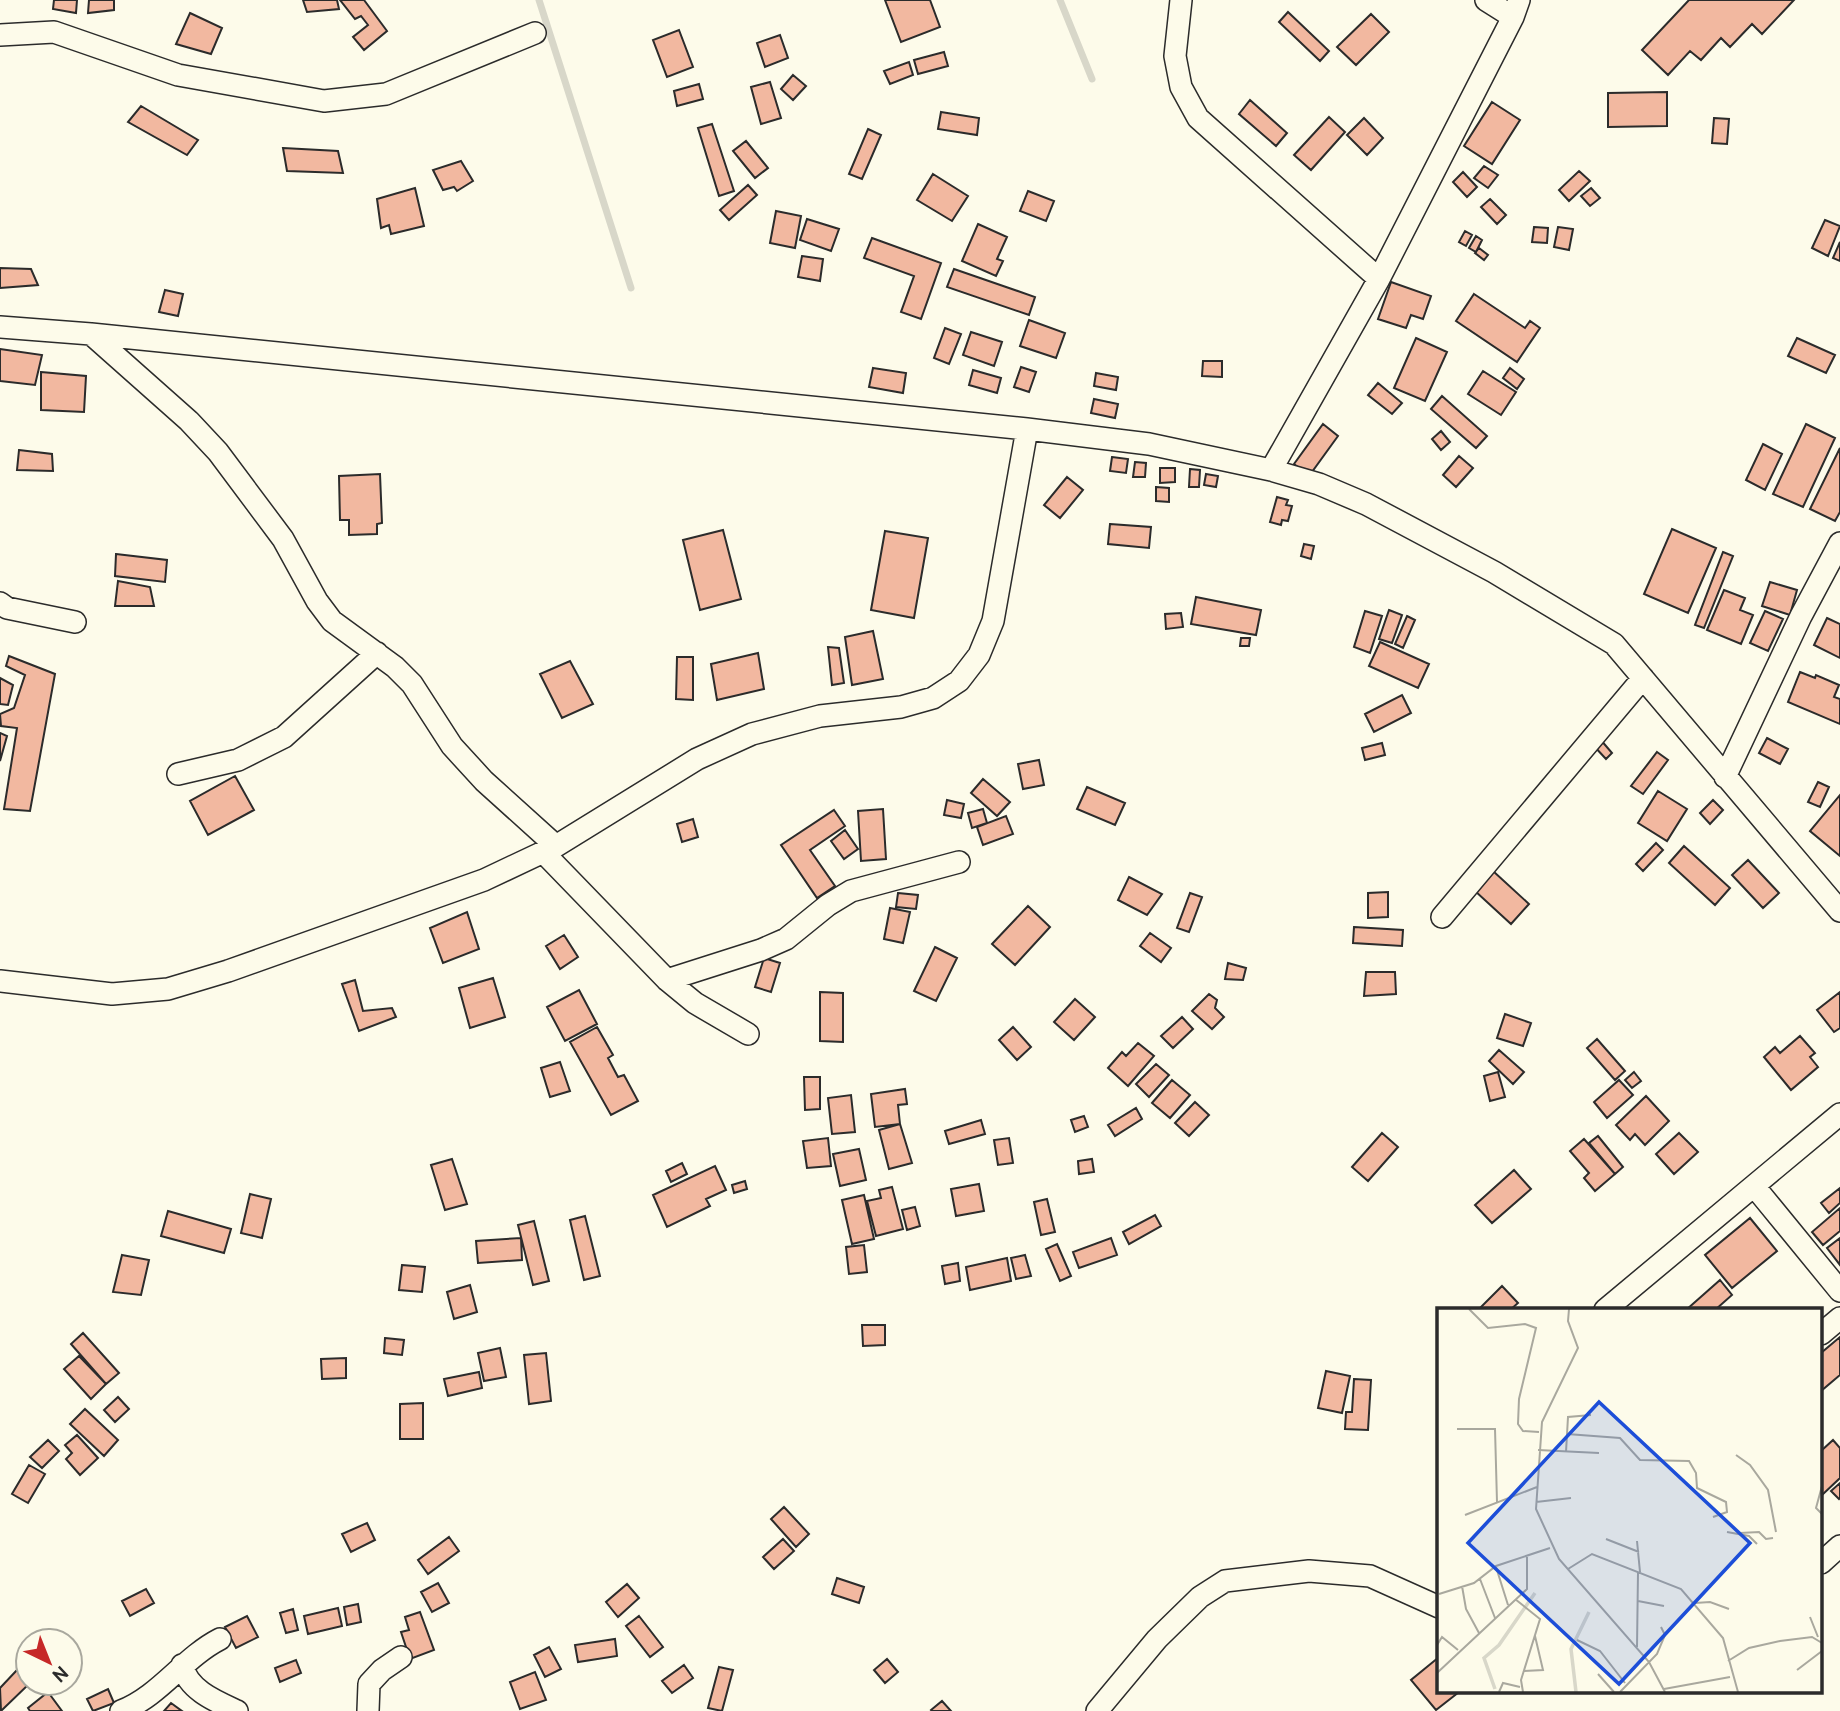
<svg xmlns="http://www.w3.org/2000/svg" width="1840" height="1711" font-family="Cabin,sans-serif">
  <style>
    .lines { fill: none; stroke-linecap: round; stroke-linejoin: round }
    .stream { stroke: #d8d7c9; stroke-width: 7 }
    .building { fill: #f2b8a0; stroke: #2b2b2b; stroke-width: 2 }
    .street-casing { stroke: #2b2b2b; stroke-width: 24 }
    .street { stroke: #fdfbea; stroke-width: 21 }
    .inset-river { fill: none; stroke: #d8d7c9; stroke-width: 3.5 }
    .inset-road { fill: none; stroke: #a9a89e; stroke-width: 2 }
    .view { fill: #1d4ed8; fill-opacity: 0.15; stroke: #1d4ed8; stroke-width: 3.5 }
    .inset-edge { fill: none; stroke: #2b2b2b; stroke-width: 3.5 }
  </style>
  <rect width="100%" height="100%" fill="#fdfbea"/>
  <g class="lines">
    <path class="stream" d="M539 0 631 288
      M1060 0 1092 79"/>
  </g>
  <path class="building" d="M54 0H77L76 13 53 9Z
    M89 0H114V10L88 13Z
    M303 0H337L339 9 307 12Z
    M340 0H364L387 31 364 50 353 37 368 25 361 16 355 19Z
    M885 0H930L940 27 901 42Z
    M1689 0H1794L1762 34 1752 24 1730 47 1721 38 1701 60 1690 51 1668 75 1642 50Z
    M1288 12 1329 51 1320 61 1279 22Z
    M190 13 222 28 211 54 176 44Z
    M1371 14 1389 32 1356 65 1337 47Z
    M679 30 693 67 667 77 653 40Z
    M780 35 788 58 765 67 757 43Z
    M944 52 948 66 918 74 914 60Z
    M909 62 913 75 890 84 884 71Z
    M793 75 806 86 793 100 781 89Z
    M770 82 781 118 761 124 751 87Z
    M699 84 703 99 677 106 674 91Z
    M1667 92V126L1608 127V93Z
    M1250 100 1287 133 1276 146 1239 114Z
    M1492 102 1520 120 1492 164 1464 146Z
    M141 106 198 140 187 155 128 122Z
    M941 112 979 118 977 135 938 129Z
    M1329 117 1345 132 1311 170 1294 155Z
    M1364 118 1383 138 1367 155 1347 135Z
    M1714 118 1729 119 1727 144 1712 143Z
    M712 124 734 191 719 196 698 128Z
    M868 129 881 135 862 179 849 174Z
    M746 141 768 168 755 178 733 151Z
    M283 148 338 151 343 173 287 171Z
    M461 161 473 181 457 191 454 187 443 190 433 170Z
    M1484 166 1498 175 1488 188 1474 178Z
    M1579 171 1590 181 1569 201 1559 190Z
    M1463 172 1477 187 1467 197 1453 182Z
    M933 174 968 196 952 221 917 200Z
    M748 185 757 195 729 220 720 210Z
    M415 188 424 226 391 234 389 225 381 228 377 199Z
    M1591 188 1600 198 1590 206 1581 196Z
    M1028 191 1054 201 1046 221 1020 211Z
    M1490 199 1506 215 1497 224 1481 207Z
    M776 211 801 216 795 248 770 243Z
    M807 219 839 229 831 251 800 240Z
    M1825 220 1840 226 1828 256 1812 248Z
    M978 224 1007 237 997 259 1003 261 996 276 962 261Z
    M1534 227 1548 228 1547 243 1532 242Z
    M1558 227 1573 229 1569 250 1554 247Z
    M1465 231 1472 235 1466 246 1459 242Z
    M1476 236 1482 240 1476 252 1469 248Z
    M872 238 941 263 921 319 901 312 914 276 864 258Z
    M1840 242V261L1833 258Z
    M1479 248 1488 255 1484 260 1475 253Z
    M802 256 823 259 820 281 798 277Z
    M0 268 31 269 38 285 0 288Z
    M954 269 1035 297 1029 315 947 287Z
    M1391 282 1431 296 1423 319 1411 315 1406 328 1378 319Z
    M165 290 183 294 178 316 159 312Z
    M1474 294 1525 328 1530 321 1540 328 1517 362 1456 321Z
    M1029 320 1065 333 1056 358 1020 346Z
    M945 328 961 334 949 364 934 358Z
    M971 332 1002 342 994 366 963 355Z
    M1416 338 1447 352 1425 401 1394 388Z
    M1797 338 1835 355 1826 373 1788 356Z
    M0 349 42 355 35 385 0 381Z
    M1203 361H1222V377L1202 376Z
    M1021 367 1036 372 1029 392 1014 387Z
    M873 368 906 373 903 393 869 387Z
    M1510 368 1524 379 1517 389 1503 378Z
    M973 370 1001 378 997 393 969 385Z
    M1483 371 1516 392 1501 415 1468 394Z
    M41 372 86 376 84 412 41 410Z
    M1096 373 1118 377 1116 390 1094 386Z
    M1378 383 1402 403 1392 414 1368 395Z
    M1442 396 1487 436 1476 448 1431 409Z
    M1094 399 1118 404 1115 418 1091 413Z
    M1323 424 1338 436 1309 476 1294 464Z
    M1806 424 1835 438 1803 507 1773 494Z
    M1441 431 1450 442 1441 450 1432 439Z
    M1763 444 1782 454 1765 490 1746 480Z
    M1840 448V512L1835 521 1810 509Z
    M19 450 52 454 53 471 17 470Z
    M1459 456 1473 468 1456 487 1443 475Z
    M1112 457 1128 459 1126 473 1110 471Z
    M1135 462 1146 463 1145 477H1133Z
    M1160 468H1175V482L1160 483Z
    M1190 469 1200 470 1199 487H1189Z
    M380 474 382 523 377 524V534L349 535V520H340L339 476Z
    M1206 474 1218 476 1216 487 1204 485Z
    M1067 477 1083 490 1060 518 1044 505Z
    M1156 487 1169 488V502L1156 501Z
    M1277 497 1288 500 1286 505 1292 506 1288 521 1282 520 1281 525 1270 522Z
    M1110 524 1151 527 1149 548 1108 544Z
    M1672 529 1716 548 1688 613 1644 594Z
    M723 530 741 599 700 610 683 540Z
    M885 531 928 538 914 618 871 610Z
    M1304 544 1314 546 1311 559 1301 556Z
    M1723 552 1733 556 1704 628 1695 625Z
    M116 554 167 560 165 582 115 576Z
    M118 581 150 587 154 606H115Z
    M1770 582 1797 590 1790 615 1762 606Z
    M1724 590 1745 598 1740 610 1753 615 1741 644 1707 630Z
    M1196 597 1261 610 1256 635 1191 624Z
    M1389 610 1402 615 1392 643 1379 639Z
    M1365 611 1382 616 1370 653 1354 647Z
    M1765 611 1783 619 1768 651 1750 643Z
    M1181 613 1183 627 1166 629 1165 614Z
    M1407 616 1415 620 1403 648 1395 644Z
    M1827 618 1840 624V658L1814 645Z
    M873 631 883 679 852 685 845 637Z
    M1241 638H1250L1249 646H1240Z
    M1380 642 1429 664 1418 688 1369 666Z
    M828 647 839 648 844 683 832 685Z
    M758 653 764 689 717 700 711 664Z
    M9 656 55 674 30 811 4 809 17 728 1 726 0 714 14 708 25 675 6 666Z
    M677 657H693V700L676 699Z
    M570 661 593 704 562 718 540 674Z
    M1800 672 1815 678 1816 675 1839 685 1834 697 1840 699V724L1788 702Z
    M0 678 13 685 8 705 0 704Z
    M1402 695 1411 713 1374 732 1365 714Z
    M0 733 7 736 0 761Z
    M1767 738 1788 749 1780 764 1759 753Z
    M1600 739 1612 753 1606 759 1593 745Z
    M1382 743 1385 755 1365 760 1362 748Z
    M1657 752 1668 760 1643 794 1631 786Z
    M1039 760 1044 785 1023 789 1018 764Z
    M235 776 254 810 208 835 190 801Z
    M983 779 1010 802 997 816 971 793Z
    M1818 782 1829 787 1820 807 1808 802Z
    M1087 787 1125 803 1115 825 1077 809Z
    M1658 791 1687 809 1667 841 1638 823Z
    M1840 795V856L1810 831Z
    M947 800 964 804 961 818 944 815Z
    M1713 800 1723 810 1710 824 1700 813Z
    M883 809 886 859 861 861 858 811Z
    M983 809 987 823 972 828 968 813Z
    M834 810 845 826 810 850 835 886 817 898 781 845Z
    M1006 816 1013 834 983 845 977 827Z
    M693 819 698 837 682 842 677 824Z
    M845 830 858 849 844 859 831 841Z
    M1656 843 1663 850 1643 871 1636 864Z
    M1684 846 1730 888 1715 905 1669 863Z
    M1748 860 1779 893 1763 908 1732 875Z
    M1493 871 1529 904 1511 924 1475 891Z
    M1129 877 1162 894 1147 915 1118 900Z
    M1388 892V917L1368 918V893Z
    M898 893 918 895 916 909 896 907Z
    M1190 893 1202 897 1189 932 1177 928Z
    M1028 906 1050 927 1015 965 992 944Z
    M890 908 910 912 903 943 884 939Z
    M467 912 479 949 443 963 430 928Z
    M1354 927 1403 930 1402 946 1353 943Z
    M1150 933 1171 948 1161 962 1140 946Z
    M564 935 578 957 560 969 546 946Z
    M935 947 957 958 936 1001 914 991Z
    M764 958 780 963 771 992 755 987Z
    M1228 963 1246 968 1243 980 1225 979Z
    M1366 972H1395L1396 994 1364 996Z
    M493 978 505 1017 470 1028 459 988Z
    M355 980 363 1011 392 1008 396 1017 359 1031 342 984Z
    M579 990 597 1024 565 1041 547 1007Z
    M820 992 843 993V1042L820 1041Z
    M1840 992V1028L1834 1032 1817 1010Z
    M1209 994 1217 1000 1215 1008 1224 1017 1212 1029 1192 1011Z
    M1075 999 1095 1017 1074 1040 1054 1022Z
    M1505 1014 1531 1023 1523 1046 1497 1038Z
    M1182 1017 1193 1029 1173 1048 1161 1036Z
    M597 1027 613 1055 608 1058 618 1077 624 1075 638 1101 611 1115 570 1042Z
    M1013 1027 1031 1047 1017 1060 999 1040Z
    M1800 1036 1815 1053 1810 1057 1818 1067 1791 1090 1764 1057 1775 1047 1780 1053Z
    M1597 1039 1625 1071 1615 1080 1587 1048Z
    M1138 1043 1154 1056 1128 1086 1108 1068 1122 1052 1126 1056Z
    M1499 1050 1524 1072 1513 1084 1489 1061Z
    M560 1062 570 1091 550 1097 541 1068Z
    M1156 1064 1169 1075 1149 1097 1136 1084Z
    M1498 1072 1505 1097 1490 1101 1484 1076Z
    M1634 1072 1641 1081 1632 1088 1625 1080Z
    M804 1077H820V1109L805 1110Z
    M1172 1080 1190 1095 1170 1118 1152 1103Z
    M1619 1080 1633 1095 1607 1118 1594 1102Z
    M905 1089 907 1104 898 1105 900 1124 875 1127 871 1094Z
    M851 1095 855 1132 832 1134 828 1098Z
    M1646 1096 1669 1121 1645 1145 1635 1134 1630 1140 1616 1125Z
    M1195 1102 1209 1115 1189 1136 1175 1123Z
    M1136 1108 1142 1119 1115 1136 1108 1125Z
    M1084 1116 1088 1127 1075 1132 1071 1120Z
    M981 1120 985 1134 949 1144 945 1131Z
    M900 1124 912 1163 889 1169 879 1130Z
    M1382 1133 1398 1147 1368 1181 1352 1167Z
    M1679 1133 1698 1152 1674 1174 1656 1154Z
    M1598 1136 1623 1167 1615 1174 1589 1143Z
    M828 1138 831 1166 807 1168 803 1141Z
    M1009 1138 1013 1163 998 1165 994 1140Z
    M1584 1139 1615 1174 1595 1191 1584 1178 1589 1173 1570 1151Z
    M859 1149 866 1180 840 1186 833 1154Z
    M452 1159 467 1204 445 1210 431 1165Z
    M1092 1159 1094 1172 1079 1174 1078 1161Z
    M682 1163 687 1174 671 1182 666 1171Z
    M715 1166 726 1190 706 1199 710 1206 667 1227 653 1195Z
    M1514 1170 1531 1189 1492 1223 1475 1205Z
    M745 1181 747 1189 734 1193 732 1185Z
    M979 1184 984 1211 956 1216 951 1189Z
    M892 1187 903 1229 876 1236 867 1201 881 1198 879 1190Z
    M1840 1188V1203L1829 1213 1821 1203Z
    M250 1194 271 1199 262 1238 241 1233Z
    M864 1195 874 1239 852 1244 842 1200Z
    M1047 1199 1055 1232 1041 1235 1034 1202Z
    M915 1207 920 1226 907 1230 902 1210Z
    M1840 1208V1231L1823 1245 1812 1232Z
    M168 1211 231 1229 224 1253 161 1236Z
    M1155 1215 1161 1226 1129 1244 1123 1232Z
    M585 1216 600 1276 584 1280 570 1220Z
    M1750 1218 1777 1251 1732 1288 1705 1255Z
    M534 1221 549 1281 533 1285 518 1225Z
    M521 1238 522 1260 478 1263 476 1241Z
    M1111 1238 1117 1255 1079 1268 1073 1252Z
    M1840 1238V1265L1827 1248Z
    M1057 1244 1071 1276 1060 1281 1046 1249Z
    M864 1245 867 1272 849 1274 846 1247Z
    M122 1255 149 1260 141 1295 113 1292Z
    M1025 1255 1031 1276 1016 1279 1011 1258Z
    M1007 1258 1011 1281 970 1290 966 1267Z
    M958 1263 960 1281 945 1284 942 1266Z
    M402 1265 425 1267 422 1292 399 1290Z
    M1720 1280 1732 1295 1715 1310H1686Z
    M470 1285 477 1312 454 1319 447 1292Z
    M1502 1286 1518 1303 1510 1310H1478Z
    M862 1325H885V1345L863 1346Z
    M83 1333 119 1373 106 1384 71 1344Z
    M1840 1337V1375L1821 1391V1353Z
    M385 1338 404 1340 402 1355 384 1353Z
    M500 1348 506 1377 484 1381 478 1353Z
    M546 1353 551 1401 529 1404 524 1355Z
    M79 1356 106 1384 91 1399 64 1369Z
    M346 1358V1378L322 1379 321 1359Z
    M1326 1371 1350 1376 1342 1413 1318 1408Z
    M479 1372 482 1388 448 1396 444 1379Z
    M1354 1379 1371 1380 1368 1430 1345 1429 1346 1412H1352Z
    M118 1397 129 1409 115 1422 104 1410Z
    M423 1403V1439H400V1404Z
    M85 1409 118 1440 104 1456 70 1424Z
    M77 1435 98 1458 80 1475 66 1459 72 1453 65 1445Z
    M48 1440 59 1451 42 1468 30 1457Z
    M1833 1440 1840 1448V1478L1821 1496V1451Z
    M29 1465 45 1474 28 1503 12 1494Z
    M1840 1483V1498L1839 1499 1831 1491Z
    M784 1507 809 1534 796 1547 771 1519Z
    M367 1523 375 1540 351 1552 342 1534Z
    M449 1537 459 1551 428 1574 418 1560Z
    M783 1539 794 1551 774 1569 763 1557Z
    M837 1578 864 1587 859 1603 832 1594Z
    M438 1583 449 1603 432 1612 421 1592Z
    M627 1584 639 1598 618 1617 606 1602Z
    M146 1589 154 1603 130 1616 122 1601Z
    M358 1604 361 1622 347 1625 344 1607Z
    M338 1608 342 1626 308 1634 304 1616Z
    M293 1609 298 1630 286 1633 280 1613Z
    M420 1612 434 1650 410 1659 401 1632 409 1630 405 1617Z
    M247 1616 258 1637 236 1648 225 1627Z
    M639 1616 663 1647 650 1657 626 1626Z
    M615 1639 617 1656 578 1662 575 1645Z
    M549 1647 561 1669 545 1677 534 1655Z
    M1439 1657V1692H1459L1436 1710 1411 1680Z
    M887 1659 898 1672 885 1683 874 1670Z
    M296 1660 301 1673 280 1682 275 1668Z
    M684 1665 693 1678 672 1693 662 1681Z
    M719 1667 733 1670 722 1711 708 1708Z
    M17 1670 30 1683 1 1711 0 1688Z
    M535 1672 546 1700 520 1709 510 1682Z
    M108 1689 114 1703 93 1711 87 1699Z
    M48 1692 62 1711H30L28 1708Z
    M942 1701 951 1711H932L931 1710Z
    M171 1703 182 1711H164Z"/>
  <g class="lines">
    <g class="street-casing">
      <path id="street" d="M1181 0 1175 56 1181 87 1198 118 1379 279
        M1486 0 1513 17
        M0 35 54 32 178 75 324 101 386 94 535 33
        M0 327 91 334 1027 429 1149 444 1271 470 1319 484 1366 504 1494 572 1614 644 1840 911
        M91 334 189 421 218 452 283 539 317 601 332 621 395 667 412 684 452 746 484 781 556 846
        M1271 470 1379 279 1513 17 1519 0
        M0 603 7 608 75 622
        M178 774 238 760 284 737 377 653
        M1725 777 1801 616 1840 543
        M543 852 667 980 695 1003 748 1034
        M1442 917 1643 678
        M667 980 761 950 786 939 828 905 851 891 959 862
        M0 981 112 994 168 989 228 971 484 880 556 846 697 759 752 734 820 716 901 707 933 698 959 681 979 655 993 621 1027 429
        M1754 1186 1840 1291
        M1605 1310 1840 1114
        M1821 1334 1840 1318
        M1821 1563 1840 1546
        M182 1665C188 1690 215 1701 237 1711
        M121 1711C160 1696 183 1658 220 1639
        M368 1711 369 1684 382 1670 401 1657
        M1097 1711 1157 1639 1200 1597 1225 1581 1309 1571 1370 1576 1439 1607"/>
    </g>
    <use href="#street" class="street"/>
  </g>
  <g transform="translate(1437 1308)">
    <rect width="385" height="385" fill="#fdfbea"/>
    <path class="inset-river" d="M58 381 47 350 62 337 98 285M139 384 134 341 152 304"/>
    <path class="inset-road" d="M32 1 51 20 88 16 99 20 82 91 81 116 86 123 102 124M132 1 131 13 141 40 105 114 99 201 122 251 212 354 228 384M20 121H58L60 194M130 126 183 130 203 152 252 153 259 165 260 180 289 194 290 204 276 209M101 142 162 145M129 144 131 109 154 107M299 147 313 157 331 182 339 224M385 178 379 200 385 206M99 194 134 190M28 207 100 179M290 224 312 228 320 236M303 225 322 224 329 231 336 230M169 231 202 244M200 233 203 264M59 259 71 297M131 261 155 246 244 281 286 330 301 384M43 271 58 310M25 278 29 301 42 325M2 286 37 275 59 258 113 240M78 291 103 311 84 372 86 384M201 293 227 298M258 295 273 294 292 301M373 309 381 329M140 332 163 343 188 375M0 337 5 329 21 342M200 339 201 264M291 353 312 340 343 333 375 329 385 335M360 362 385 343M87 363 106 362 98 328M0 365 90 281V247M161 366 177 384M227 381 293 369M62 384 66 375 83 379M183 384 220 346 228 327 224 319"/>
    <path class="view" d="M162 94 313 235 182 376 31 235Z"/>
    <rect width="385" height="385" class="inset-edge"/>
  </g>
  <g transform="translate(49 1662) rotate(137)"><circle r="33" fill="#fdfbea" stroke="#a9a89e" stroke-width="2"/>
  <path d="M0-5L12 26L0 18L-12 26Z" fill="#c62828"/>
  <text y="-10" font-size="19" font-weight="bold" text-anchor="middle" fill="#2b2b2b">N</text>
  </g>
</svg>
